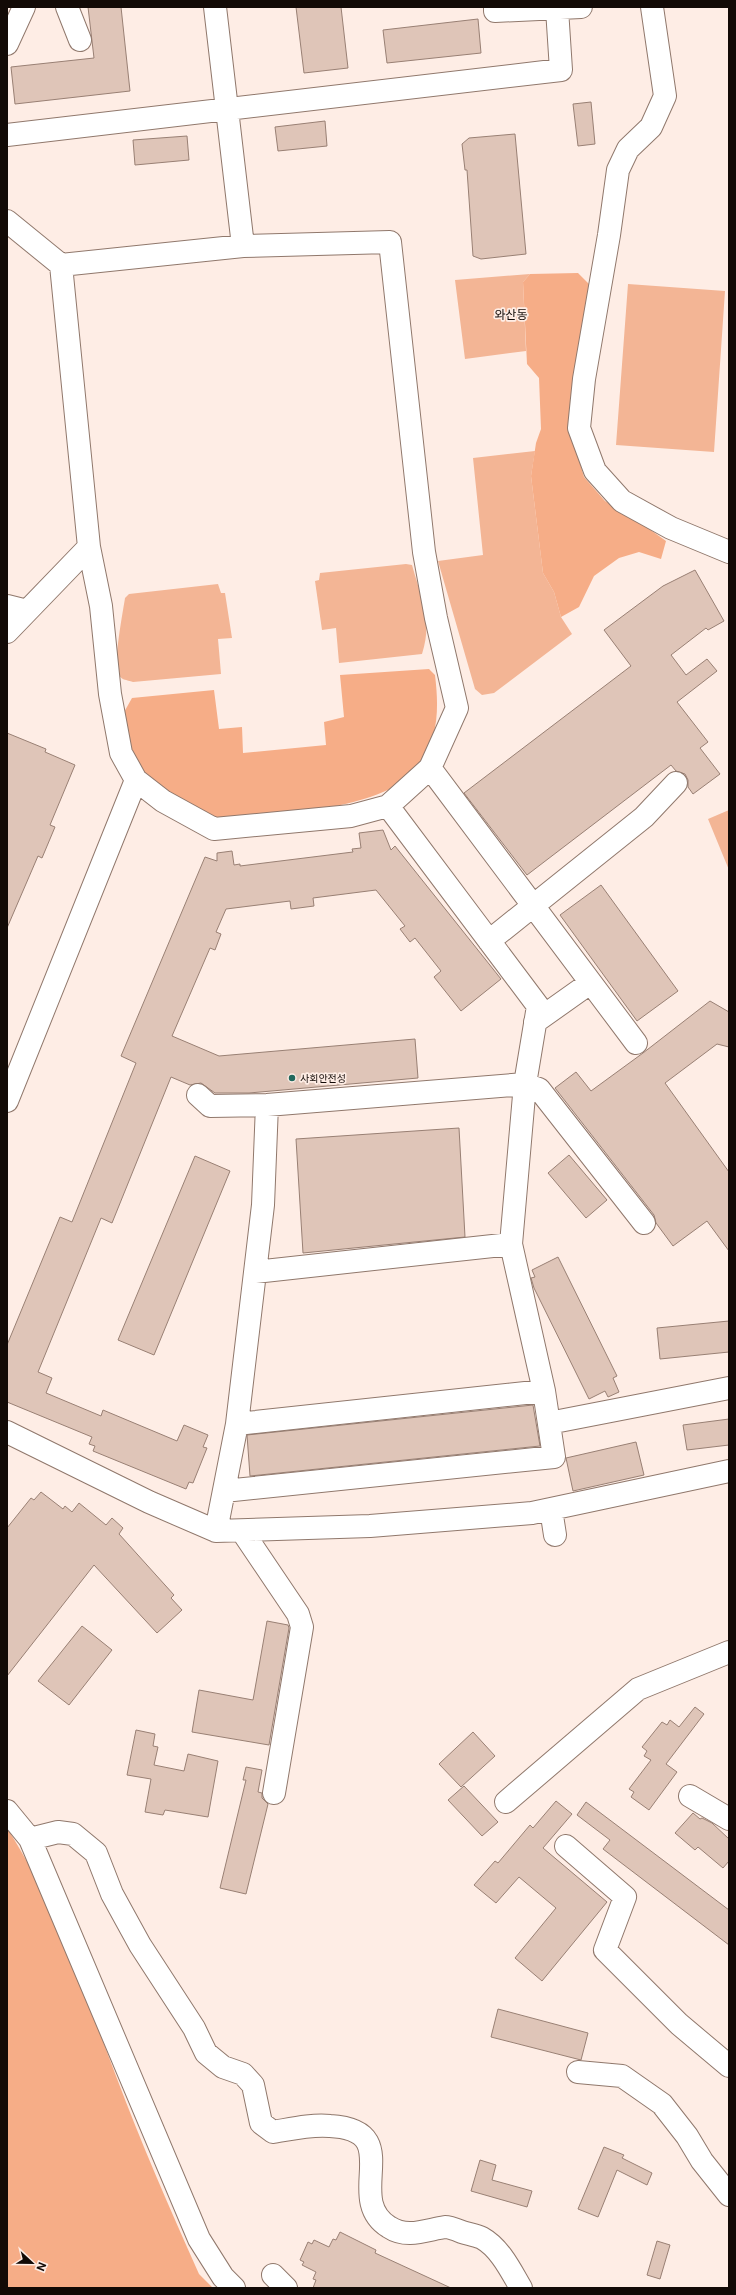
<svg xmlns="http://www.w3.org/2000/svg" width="736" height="2295" font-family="Inter,'Noto Sans KR',sans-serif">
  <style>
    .green { fill: #f3b595 }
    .forest { fill: #f6ad87 }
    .building { fill: #dfc5b8; stroke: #998074 }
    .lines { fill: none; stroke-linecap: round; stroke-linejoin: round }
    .minor-casing { stroke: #90786c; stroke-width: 24 }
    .minor { stroke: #fff; stroke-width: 22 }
    .poi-dot { fill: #21685d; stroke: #feede5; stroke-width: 1.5 }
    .labels { text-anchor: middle; stroke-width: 3.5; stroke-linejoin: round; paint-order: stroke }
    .poi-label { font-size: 10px; fill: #120a06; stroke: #feede5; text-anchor: start }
    .quarter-label { font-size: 12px; fill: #120a06; stroke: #feede5 }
  </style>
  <rect width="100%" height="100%" fill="#feede5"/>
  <path class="green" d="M530 274 523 282 526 351 465 359 455 280Z
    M628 284 725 291 714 452 616 445Z
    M535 451 531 476 543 573 554 592 561 617 572 634 494 693 482 695 475 689 438 561 483 555 473 458Z
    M406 564 412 565C421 598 433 620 422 654L339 663 336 628 322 630 315 581 319 580 320 573Z
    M218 584 221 593H225L232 638 218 639 221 674 133 682C127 680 120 680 118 673 113 663 123 612 125 598L129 594Z
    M729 810V870L708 819Z"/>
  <path class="forest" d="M578 273 589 284 572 436 584 477 605 501 638 521 666 541 661 559 639 552 619 558 594 576 579 607 561 617 554 592 543 573 531 476 536 443 541 429 539 378 527 364 523 282 530 274Z
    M429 669 435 675C439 708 439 740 417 768 400 791 358 802 331 807 296 815 261 822 225 819 205 818 149 783 139 766 130 749 126 732 123 714L132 698 214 690 219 729 242 727 243 753 326 745 324 722 344 717 340 675Z
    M7 1828C56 1904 84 1992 116 2076 141 2143 170 2209 199 2274L213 2288H7Z"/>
  <path class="building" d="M88 7H121L130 91 15 104 11 67 94 58Z
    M296 7H341L348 68 304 73Z
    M478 19 481 53 387 63 383 30Z
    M591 102 595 144 578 146 573 104Z
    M325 121 327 146 278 151 275 127Z
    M515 134 526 254 481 259 473 256 467 170H465L462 144 469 138Z
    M187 136 189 160 135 165 133 140Z
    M695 570 724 621 708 630 706 628 671 655 686 675 707 659 717 671 677 702 708 742 700 748 720 774 693 794 688 787V780L685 774 676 771 671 765 527 875 464 793 631 666 604 630 663 586Z
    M7 733 46 749 45 752 75 765 50 825 55 827 42 858 38 856 7 928Z
    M383 830 391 850 395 846 501 979 461 1011 434 977 441 971 415 938 410 942 400 929 405 926 376 890 313 898 314 906 291 909 290 901 226 909 216 932 221 934 215 950 210 948 172 1036 219 1056 415 1039 418 1078 249 1093H215L201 1083 190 1085 171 1077 112 1223 101 1218 38 1372 52 1378 46 1393 101 1416 103 1410 177 1441 184 1425 208 1435 203 1447 207 1448 193 1483 189 1482 186 1489 93 1451 95 1446 89 1444 92 1437 7 1402V1345L60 1217 72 1222 136 1063 121 1056 205 857 217 861V853L232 851 234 865 240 864V866L353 852 352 849 361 848 359 833Z
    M601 885 678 991 637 1021 560 915Z
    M710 1001 729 1012V1047L717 1044 665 1083 729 1172V1251L707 1221 673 1246 656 1223 654 1215 555 1088 576 1072 591 1091 643 1053Z
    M459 1128 465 1237 303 1253 296 1139Z
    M569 1155 607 1200 586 1218 548 1173Z
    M195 1156 230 1171 154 1355 118 1340Z
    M558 1257 617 1376 613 1378 619 1392 608 1397 605 1391 589 1399 534 1288 531 1278 535 1277 532 1270Z
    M729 1321V1352L660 1359 657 1328Z
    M533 1405 540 1446 250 1476 247 1435Z
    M729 1419V1445L687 1450 683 1425Z
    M636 1442 644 1475 573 1491 566 1458Z
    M41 1492 63 1509 65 1506 72 1512 79 1503 106 1525 112 1518 123 1528 119 1534 174 1595 171 1598 182 1610 157 1633 94 1565 7 1676V1528L31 1498 34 1500Z
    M267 1621 288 1625 289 1628 269 1745 192 1732 199 1690 253 1700Z
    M82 1626 112 1650 69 1705 38 1681Z
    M695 1707 704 1714 666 1764 677 1772 649 1810 631 1797 634 1792 629 1789 651 1760 644 1756 647 1751 642 1747 662 1722 667 1725 670 1720 679 1727Z
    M136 1730 155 1734 153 1746 158 1747 154 1765 184 1771 188 1754 218 1761 208 1817 165 1810 163 1815 145 1812 151 1779 127 1775Z
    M473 1732 495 1756 461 1787 439 1764Z
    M246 1767 262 1770 258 1792 262 1793V1798L268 1804 246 1894 220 1888 246 1780H243Z
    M464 1786 498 1822 482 1836 448 1800Z
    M556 1801 572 1814 543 1848 607 1902 542 1981 515 1958 556 1908 519 1877 496 1903 474 1885 495 1861 498 1863 530 1825 533 1828Z
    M586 1802 729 1910V1945L603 1849 610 1840 577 1815Z
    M693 1813 700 1819 702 1818 712 1823 729 1839V1861L723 1868 698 1847 695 1850 675 1833Z
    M498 2009 588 2033 581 2060 491 2037Z
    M604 2147 624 2155 622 2158 652 2173 647 2185 617 2170 598 2217 578 2209Z
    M480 2160 496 2165 492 2180 532 2191 527 2207 471 2191Z
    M340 2232 376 2250 375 2253 451 2288H313L316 2280 313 2279 316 2272 302 2265 304 2262 300 2260 308 2242 312 2244 314 2240 329 2247 333 2239 336 2240Z
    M657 2241 670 2245 660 2279 647 2275Z"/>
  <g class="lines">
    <g class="minor-casing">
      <path id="minor" d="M67 7 80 40
        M215 7 243 246
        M495 7V11L581 7
        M652 7 665 96 651 127 628 149 618 170 609 235 584 379 579 428 595 471 622 501 671 528 729 552
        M7 44 24 7
        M7 135 561 70 557 9
        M7 221 61 265
        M390 242 424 552 436 618 457 708 430 768 388 806 351 816 214 829 163 801 136 780 121 753 110 694 101 606 89 547 61 265 243 246Z
        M7 606 27 611
        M7 632 89 547
        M430 768 636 1043
        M489 941 644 817 676 783
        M535 1022 590 983
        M198 1095 210 1106 267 1105 525 1084 539 1089 644 1223
        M7 1101 136 780
        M255 1272 511 1244
        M549 1423 729 1388
        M237 1424 544 1391
        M7 1432 149 1502 216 1531 370 1526 532 1513 729 1471
        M224 1491 554 1457 544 1391 511 1244 525 1084 538 1006 388 806
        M551 1509 555 1535
        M216 1531 237 1424 263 1205 267 1105
        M242 1531 298 1614 302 1627 274 1793
        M690 1796 729 1819
        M506 1802 638 1689 729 1652
        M7 1811 30 1839 199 2239 223 2277 234 2288
        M30 1839 58 1832 73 1834 96 1853 112 1894 140 1945 194 2028 206 2053 223 2067 243 2074 253 2085 261 2123 273 2132C291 2129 312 2124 330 2126 408 2130 342 2198 389 2227 407 2239 426 2230 445 2227 450 2227 457 2230 462 2232 468 2234 476 2235 482 2238 500 2248 511 2271 521 2288
        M566 1846 625 1897 605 1950 679 2024 729 2066
        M578 2072 622 2076 662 2104 687 2136 702 2161 729 2195
        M273 2275 286 2288"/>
    </g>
    <use href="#minor" class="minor"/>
  </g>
  <circle class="poi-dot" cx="292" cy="1078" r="4"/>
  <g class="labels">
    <g class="poi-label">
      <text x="300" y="1082">사회안전성</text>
    </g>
    <g class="quarter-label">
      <text x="511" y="319">와산동</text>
    </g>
  </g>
  <rect width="736" height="2295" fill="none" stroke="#120a06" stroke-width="16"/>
  <g transform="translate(32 2263) rotate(112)" stroke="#feede5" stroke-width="3" paint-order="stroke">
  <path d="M0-3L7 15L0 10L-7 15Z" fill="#120a06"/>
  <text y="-6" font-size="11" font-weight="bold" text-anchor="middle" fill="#120a06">N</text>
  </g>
</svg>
